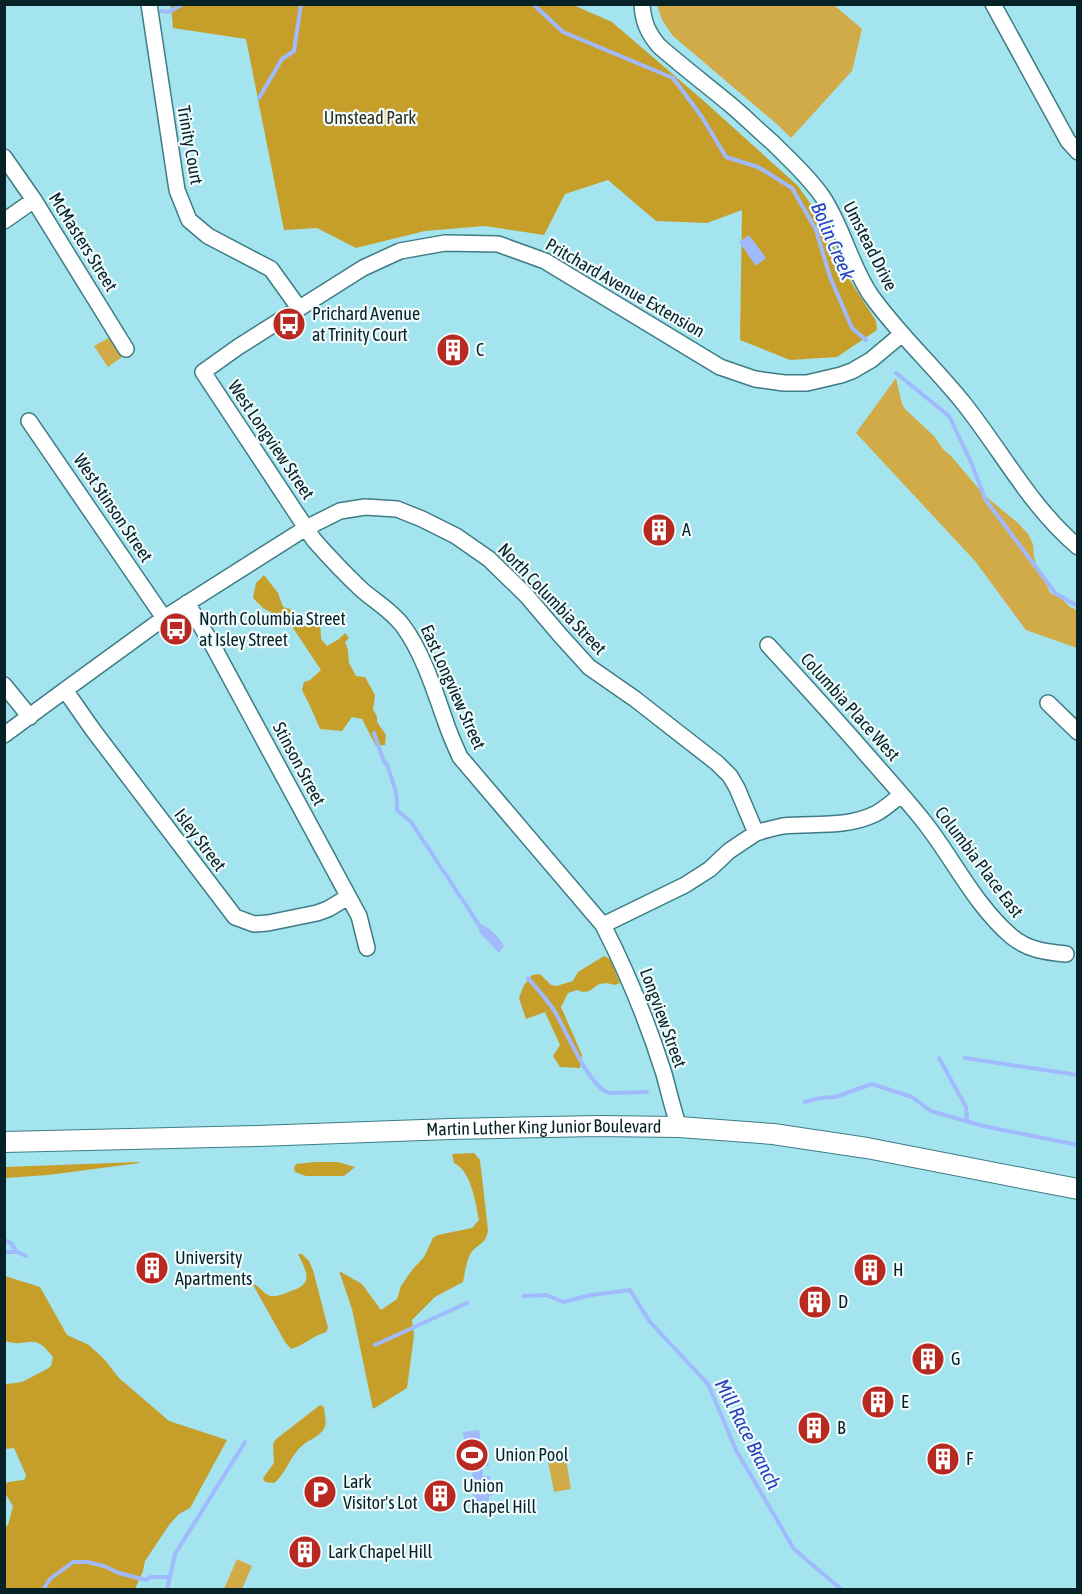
<svg xmlns="http://www.w3.org/2000/svg" width="1082" height="1594" font-family="'Asap Condensed',sans-serif">
  <style>
    .green { fill: #d0ab47 }
    .forest { fill: #c69f2b }
    .water { fill: #a1bafd }
    .lines { fill: none; stroke-linecap: round; stroke-linejoin: round }
    .stream { stroke: #a1bafd; stroke-width: 4 }
    .minor-casing { stroke: #3e7c86; stroke-width: 18 }
    .major-casing { stroke: #3e7c86; stroke-width: 22 }
    .minor { stroke: #fff; stroke-width: 15 }
    .major { stroke: #fff; stroke-width: 20 }
    .labels { text-anchor: middle; stroke-width: 4.5; stroke-linejoin: round; paint-order: stroke }
    .park-label { font-size: 18px; fill: #352c15; stroke: #effbfd }
    .street-label { font-size: 18px; fill: #072226; stroke: #effbfd }
    .poi-label { font-size: 18px; fill: #072226; stroke: #effbfd; text-anchor: start }
    .water-label { font-size: 20px; font-style: italic; fill: #2a40be; stroke: #effbfd }
  </style>
  <rect width="100%" height="100%" fill="#a4e4ee"/>
  <path class="green" d="M657 5H834L862 29 852 71 791 138 778 125 673 36 662 20Z
    M110 337 122 357 108 367 94 346Z
    M896 378 902 404 905 409 934 436 943 449 952 457 984 495 1018 523 1028 534 1033 544 1034 557 1038 570 1045 579 1050 593 1061 598 1070 607 1077 610V648L1026 630 975 561 856 433Z
    M565 1454 571 1489 554 1492 547 1456Z
    M237 1559 252 1566 242 1589H224Z"/>
  <path class="forest" d="M571 4 612 22 705 102 798 186 822 220 846 274 876 321 877 330 837 357 790 360 740 340 742 210 707 223 656 221 608 180 565 194 544 235 485 226 425 231 356 248 317 228 284 230 246 39 173 28 171 5Z
    M264 575 278 593 283 607 290 609 303 626 315 618 320 621 321 639 327 646 339 639 345 633 349 638 345 642 348 650 349 663 356 676 365 677 375 695 373 709 377 717V722L386 735 385 745 376 746 362 719 352 717 342 731 320 729 310 706 302 690 304 682 310 680 321 670 289 622 263 608 253 598 256 583Z
    M604 956 610 959 620 983 615 985C591 977 596 998 577 990L568 993 561 1007 582 1055 580 1068 560 1067 553 1056 560 1045 545 1012 526 1019 519 998 524 985 532 975 540 974 551 985 556 986 573 981 578 972Z
    M474 1153 480 1160 488 1230C486 1245 478 1243 471 1253 466 1261 465 1273 463 1282L435 1297 412 1320 414 1336 407 1388 373 1409 352 1309 339 1271 362 1284 381 1310 397 1299 401 1286 412 1270 424 1257 433 1238 438 1235 472 1228 479 1220C475 1202 472 1172 454 1163L452 1154Z
    M138 1162 140 1163 48 1175 5 1178V1167Z
    M315 1162H338L355 1167 344 1176H306L295 1172 294 1168 296 1164Z
    M298 1254H302L309 1261 313 1270 328 1328 326 1332C313 1336 304 1345 291 1349L285 1342 252 1283C260 1286 265 1296 272 1296 278 1297 285 1293 291 1291 315 1284 306 1271 298 1254Z
    M5 1276 40 1287 67 1335 89 1345 104 1359 119 1378 169 1421 227 1440 190 1508 179 1514 169 1525 145 1561 143 1571 135 1589H5V1527L8 1525 13 1506 5 1493V1484C10 1480 18 1482 25 1479L26 1475 14 1448 5 1449V1386L7 1384 22 1382 47 1369 51 1366 53 1357C32 1330 30 1349 5 1341Z
    M320 1405 324 1407C324 1413 327 1421 325 1426 322 1436 310 1439 303 1445 290 1455 287 1473 274 1483L265 1482 263 1478 274 1463 273 1444 275 1440Z"/>
  <path class="water" d="M749 235 766 258 756 266 739 242Z
    M477 924C489 925 498 937 504 946L499 953 480 933Z
    M479 1430 481 1442 478 1443 479 1449 486 1448 489 1466 482 1467 483 1476H490L493 1495 489 1496V1502L475 1504 471 1480 473 1479 470 1460H467L468 1454H466L463 1432Z"/>
  <g class="lines">
    <path class="stream" d="M533 4 563 32 673 78 702 117 726 157 758 167 792 188 816 230 830 277 852 328 866 340
      M161 11 169 12 183 4
      M259 98 282 59 294 51 301 4
      M896 373 949 416 971 462 985 499 1056 594 1078 606
      M374 733 384 762 387 764C392 782 398 790 397 810L411 822 481 928
      M528 978C537 989 548 1000 555 1012 566 1030 590 1090 610 1093L647 1092
      M939 1058 966 1107 967 1121
      M965 1058 1078 1075
      M805 1102 820 1098 835 1097 872 1084 912 1097 931 1111 983 1126 1078 1145
      M4 1240 11 1243 17 1252
      M4 1252H17L26 1256
      M524 1296 547 1295 563 1302 591 1295 630 1290 650 1322 708 1384 736 1450 794 1549 842 1590
      M375 1345 467 1303
      M43 1590 50 1579 73 1562H87L104 1566 119 1573 146 1580 151 1577H170
      M167 1590 175 1554 245 1442"/>
    <g class="minor-casing">
      <path id="minor" d="M149 4 177 190 189 220 208 236 271 269 299 308
        M642 4C643 22 648 33 659 46 683 67 708 86 732 106 746 118 759 131 773 143 790 160 808 176 822 196 843 227 850 264 870 294 898 334 935 367 965 405 1003 453 1030 506 1078 547
        M993 4 1068 141 1078 152
        M4 157 34 200 126 349
        M4 221 34 200
        M29 421 164 618
        M187 603 212 644 359 916 367 948
        M768 645C801 681 834 717 866 754 886 777 906 799 925 823 954 860 975 905 1011 936 1028 950 1045 952 1066 954
        M4 685 30 717
        M65 690 93 730 235 917 254 924 268 923 317 913 328 909 348 897
        M1048 703 1078 732
        M4 735 65 690 164 618 306 528 340 511 365 507 397 509 422 519 456 536 489 559 526 595 560 635 589 667 635 699 717 763 730 776 737 788 756 833 729 851 710 869 685 885 603 925
        M756 833C765 830 774 828 783 826 814 823 846 828 875 814 885 809 893 801 901 795
        M679 1127C673 1110 669 1092 664 1074 648 1023 627 972 603 925L460 757C455 746 450 735 446 723 435 692 423 653 403 626 392 611 376 602 362 590 345 574 329 557 314 540L203 372 238 347 363 268 400 251 445 243 498 244 545 261 720 367 755 379 784 383H807L841 375 852 371 871 360 902 334"/>
    </g>
    <g class="major-casing">
      <g id="major">
        <path id="s1" d="M4 1142 258 1136 450 1129 598 1126 679 1127 773 1134 867 1148 1078 1189"/>
      </g>
    </g>
    <use href="#minor" class="minor"/>
    <use href="#major" class="major"/>
  </g>
  <defs>
    <g id="bus-disc" transform="scale(1.725)"><circle r="9.5" fill="#b82a21" stroke="#effbfd"/><path d="M-5-6H5V4H4V6H2V4H-2V6H-4V4H-5ZM-3.5-4V0h7V-4ZM-3.5 1.2v1.5H-2V1.2ZM2 1.2v1.5H3.5V1.2Z" fill="#fff"/></g>
    <g id="building-disc" transform="scale(1.725)"><circle r="9.5" fill="#b82a21" stroke="#effbfd"/><path d="M-4-6H4V6H1V3H-1V6H-4ZM-2.5-4.3h1.7v1.8h-1.7ZM.8-4.3h1.7v1.8H.8ZM-2.5-1h1.7V.8h-1.7ZM.8-1h1.7V.8H.8Z" fill="#fff"/></g>
    <g id="stadium-disc" transform="scale(1.725)"><circle r="9.5" fill="#b82a21" stroke="#effbfd"/><path d="M0-5a6.5 5 0 1 0 0 10a6.5 5 0 1 0 0-10ZM-3.5-1.8h7v3.6h-7Z" fill="#fff"/></g>
    <g id="parking-disc" transform="scale(1.725)"><circle r="9.5" fill="#b82a21" stroke="#effbfd"/><path d="M-3.5-5.5H1a3.5 3.5 0 0 1 0 7H-1V5.5H-3.5ZM-1-3.4V-.6H.8a1.4 1.4 0 0 0 0-2.8Z" fill="#fff"/></g>
  </defs>
  <g fill-rule="evenodd">
    <use href="#bus-disc" x="289" y="324"/>
    <use href="#building-disc" x="453" y="350"/>
    <use href="#building-disc" x="659" y="530"/>
    <use href="#bus-disc" x="176" y="629"/>
    <use href="#building-disc" x="152" y="1268"/>
    <use href="#building-disc" x="870" y="1270"/>
    <use href="#building-disc" x="815" y="1302"/>
    <use href="#building-disc" x="928" y="1359"/>
    <use href="#building-disc" x="878" y="1402"/>
    <use href="#building-disc" x="814" y="1428"/>
    <use href="#stadium-disc" x="472" y="1455"/>
    <use href="#building-disc" x="943" y="1459"/>
    <use href="#parking-disc" x="320" y="1492"/>
    <use href="#building-disc" x="440" y="1496"/>
    <use href="#building-disc" x="305" y="1552"/>
  </g>
  <g class="labels">
    <g class="park-label">
      <text x="370" y="124">Umstead Park</text>
    </g>
    <g class="street-label">
      <text transform="translate(190 145) rotate(80)" y="6">Trinity Court</text>
      <text transform="translate(83 242) rotate(58)" y="6">McMasters Street</text>
      <text transform="translate(870 246) rotate(63)" y="6">Umstead Drive</text>
      <text transform="translate(625 288) rotate(30)" y="6">Pritchard Avenue Extension</text>
      <text transform="translate(271 440) rotate(56)" y="6">West Longview Street</text>
      <text transform="translate(113 508) rotate(56)" y="6">West Stinson Street</text>
      <text transform="translate(552 599) rotate(46)" y="6">North Columbia Street</text>
      <text transform="translate(453 687) rotate(66)" y="6">East Longview Street</text>
      <text transform="translate(850 707) rotate(48)" y="6">Columbia Place West</text>
      <text transform="translate(299 764) rotate(62)" y="6">Stinson Street</text>
      <text transform="translate(200 840) rotate(53)" y="6">Isley Street</text>
      <text transform="translate(979 862) rotate(53)" y="6">Columbia Place East</text>
      <text transform="translate(663 1018) rotate(70)" y="6">Longview Street</text>
      <text dy="6" stroke="none"><textPath href="#s1" startOffset="540">Martin Luther King Junior Boulevard</textPath></text>
    </g>
    <g class="poi-label">
      <text x="312" y="320">Prichard Avenue<tspan x="312" dy="21">at Trinity Court</tspan></text>
      <text x="476" y="356">C</text>
      <text x="682" y="536">A</text>
      <text x="199" y="625">North Columbia Street<tspan x="199" dy="21">at Isley Street</tspan></text>
      <text x="175" y="1264">University<tspan x="175" dy="21">Apartments</tspan></text>
      <text x="893" y="1276">H</text>
      <text x="838" y="1308">D</text>
      <text x="951" y="1365">G</text>
      <text x="901" y="1408">E</text>
      <text x="837" y="1434">B</text>
      <text x="495" y="1461">Union Pool</text>
      <text x="966" y="1465">F</text>
      <text x="343" y="1488">Lark<tspan x="343" dy="21">Visitor's Lot</tspan></text>
      <text x="463" y="1492">Union<tspan x="463" dy="21">Chapel Hill</tspan></text>
      <text x="328" y="1558">Lark Chapel Hill</text>
    </g>
    <g class="water-label">
      <text transform="translate(833 241) rotate(67)" y="7">Bolin Creek</text>
      <text transform="translate(748 1434) rotate(63)" y="7">Mill Race Branch</text>
    </g>
  </g>
  <rect width="1082" height="1594" fill="none" stroke="#072226" stroke-width="12"/>
</svg>
